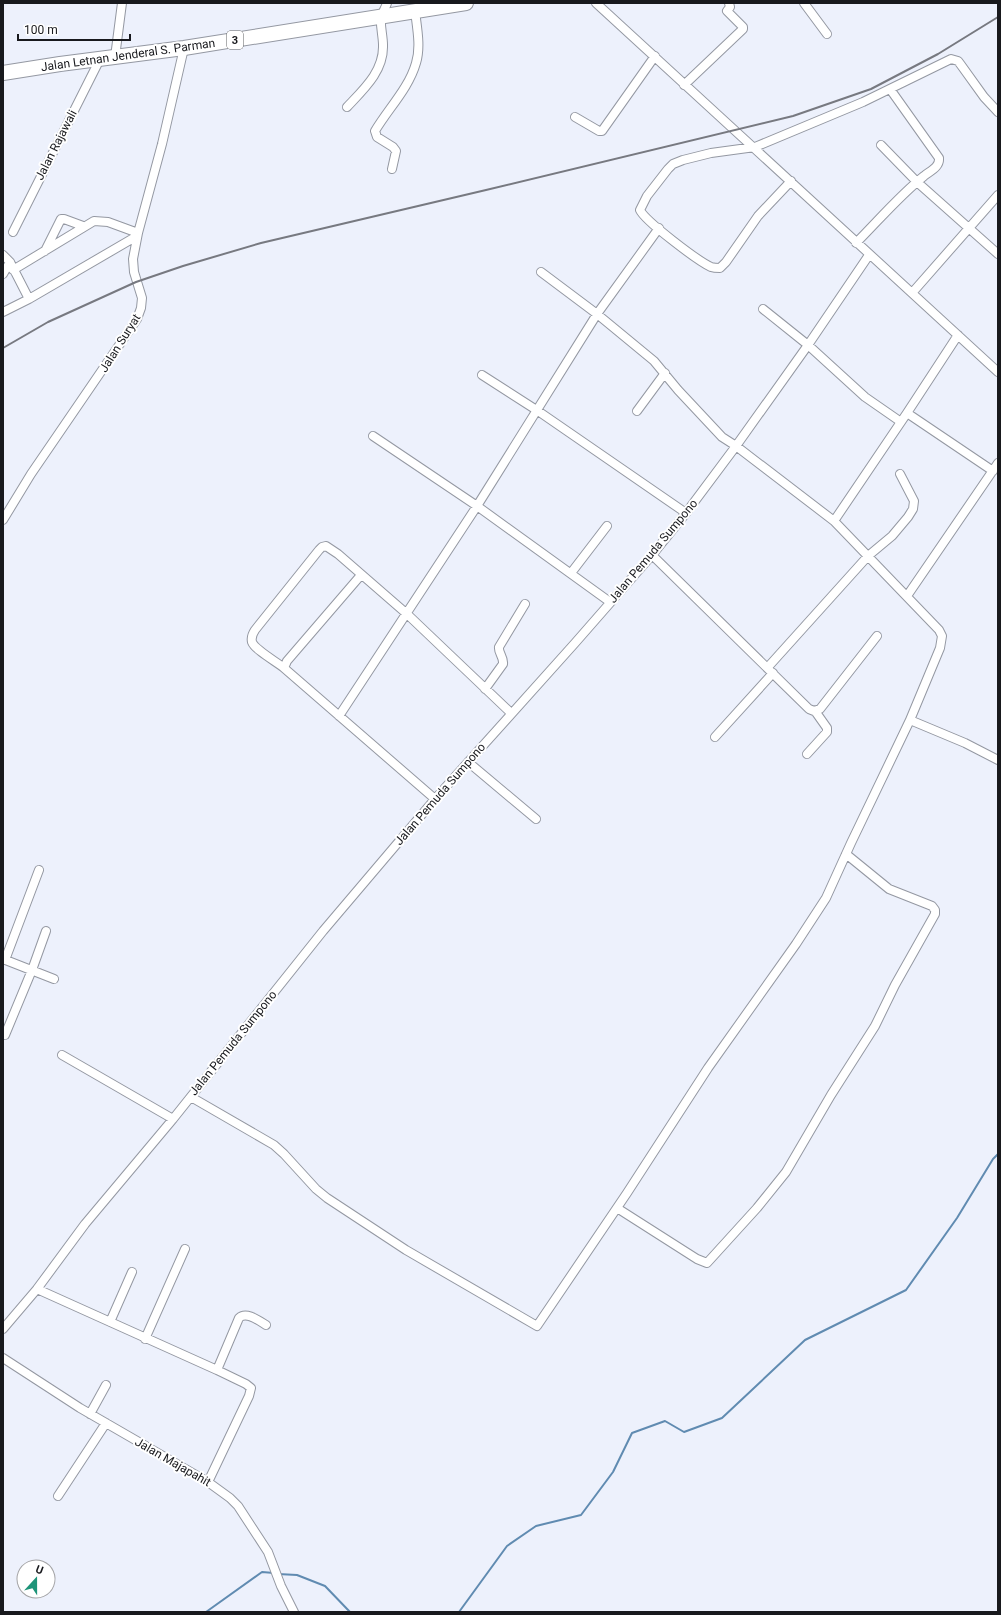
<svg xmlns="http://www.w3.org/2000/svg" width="1001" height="1615" font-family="Roboto,sans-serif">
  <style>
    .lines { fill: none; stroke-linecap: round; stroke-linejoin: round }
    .stream { stroke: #608bb1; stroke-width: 2 }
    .street-casing { stroke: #9498a2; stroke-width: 10 }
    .highway-casing { stroke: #9498a2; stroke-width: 16 }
    .street { stroke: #fff; stroke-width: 8 }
    .highway { stroke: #fff; stroke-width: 14 }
    .rail { stroke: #777980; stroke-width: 2 }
    .labels { text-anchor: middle; stroke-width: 4; stroke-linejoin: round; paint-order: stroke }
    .shield { fill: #fff; stroke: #5d5e61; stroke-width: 1 }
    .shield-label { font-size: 11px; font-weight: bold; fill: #18191d }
    .street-label { font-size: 12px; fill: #18191d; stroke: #fff }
  </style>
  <rect width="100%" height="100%" fill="#edf1fc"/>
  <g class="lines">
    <path class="stream" d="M278 1574 297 1575 325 1586 350 1612
      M206 1612 262 1572 274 1573
      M459 1612 507 1546 536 1526 581 1515 613 1472 632 1433 665 1421 684 1432 722 1418 805 1340 906 1290 957 1218 993 1159 998 1154"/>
    <g class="street-casing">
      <path id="street" d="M596 3 998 372
        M804 3 827 34
        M115 57 122 3
        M684 85 743 29V27L727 11 730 7 729 3
        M347 107C364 89 384 71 383 45 383 36 380 26 381 17 382 13 386 7 387 3
        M575 117 599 131H602L655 56
        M881 145 917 182 998 254
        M392 169 396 151 393 147 377 137 375 131C388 109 409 88 416 63 421 47 417 28 415 11
        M791 181 758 216 726 262 720 268C716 268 714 268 711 267 698 261 645 221 640 210L647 196 668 169 673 164 683 160 711 153 755 147 863 102 951 59 958 61 961 65 984 97 998 112
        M13 232 100 59
        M856 243C878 221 900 195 924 176 930 171 940 167 939 158L890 89
        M45 251 61 219H64L83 226
        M3 255 10 262 29 299
        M13 270 94 221 108 222 138 233
        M541 272 597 314 654 361 678 390 722 437 736 446 834 521 939 630 942 636 940 648 910 720
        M3 274 10 262
        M912 293 998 195
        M763 309 808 345 865 397 901 422
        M3 312 29 299 137 236
        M482 375 538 411 686 513
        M637 411 665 373
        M907 413 993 471
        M373 436 477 506 610 602
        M3 520 31 474 137 319 141 308 142 298 134 272 133 259 138 233 162 144 184 48
        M834 521 907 413 958 335
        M652 555 809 709 814 711 820 709 877 636
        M571 573 607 526
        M361 575 287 661 284 668 435 799
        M907 596 998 463
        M768 667 868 556 892 536 908 517 913 509 914 501 900 474
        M284 668C277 662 255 650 252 642 251 638 253 633 255 630L319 550 322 547 326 546 338 554 407 614 511 713
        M485 689 503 664C504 657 498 653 499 647L525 604
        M339 716 477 506 597 314 659 228
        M715 737 773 673
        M807 754 827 732V728L815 711
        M468 762 536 819
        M3 959 54 979
        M5 960 39 870
        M5 1035 32 970 46 931
        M62 1055 173 1119
        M191 1097 274 1145 284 1154 316 1189 327 1198 406 1250 537 1326 627 1193 708 1068 796 944 826 898 851 843 910 720 965 743 998 760
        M617 1208 697 1259 707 1263 757 1208 786 1172 831 1095 875 1026 895 985 935 914V910L932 906 889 889 846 854
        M37 1289 217 1370 246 1384 251 1388 249 1396 208 1482
        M110 1322 132 1272
        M3 1329 37 1289 85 1224 173 1119 323 931 435 799 575 643 652 555 686 513 736 446 808 345 869 255
        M145 1339 185 1249
        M3 1358 80 1408 208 1482 230 1498 238 1506 268 1552 281 1586 294 1612
        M217 1370 239 1318C246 1311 258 1320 266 1325
        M90 1414 106 1385
        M58 1496 106 1423"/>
    </g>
    <g class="highway-casing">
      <path id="highway" d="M3 73 60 64 184 48 466 3"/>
    </g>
    <use href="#street" class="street"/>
    <use href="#highway" class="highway"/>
    <path class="rail" d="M3 348 48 322 136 282 183 266 261 243 486 190 793 116 871 89 938 54 998 17"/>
  </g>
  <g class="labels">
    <rect class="shield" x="227" y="31" width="16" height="18" rx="3"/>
    <g class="shield-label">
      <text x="235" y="44">3</text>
    </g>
    <g class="street-label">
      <text transform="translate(128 55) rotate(-8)" y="4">Jalan Letnan Jenderal S. Parman</text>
      <text transform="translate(56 145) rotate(-63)" y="4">Jalan Rajawali</text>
      <text transform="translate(120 343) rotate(-58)" y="4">Jalan Suryat</text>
      <text transform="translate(653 551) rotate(-50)" y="4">Jalan Pemuda Sumpono</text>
      <text transform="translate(440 794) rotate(-49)" y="4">Jalan Pemuda Sumpono</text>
      <text transform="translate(233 1043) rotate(-51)" y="4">Jalan Pemuda Sumpono</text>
      <text transform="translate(173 1462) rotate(30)" y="4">Jalan Majapahit</text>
    </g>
  </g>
  <rect width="1001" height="1615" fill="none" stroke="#18191d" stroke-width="8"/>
  <g transform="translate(36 1579) rotate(21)"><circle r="19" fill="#ffffff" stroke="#a3a3a5"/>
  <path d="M0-3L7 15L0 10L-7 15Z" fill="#1e9479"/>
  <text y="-6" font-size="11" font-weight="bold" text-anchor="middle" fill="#18191d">U</text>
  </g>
  <path d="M18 34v6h112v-6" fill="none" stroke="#18191d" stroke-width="2"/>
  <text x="24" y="34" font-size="12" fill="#18191d" stroke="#ffffff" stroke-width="3" paint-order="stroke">100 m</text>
</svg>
